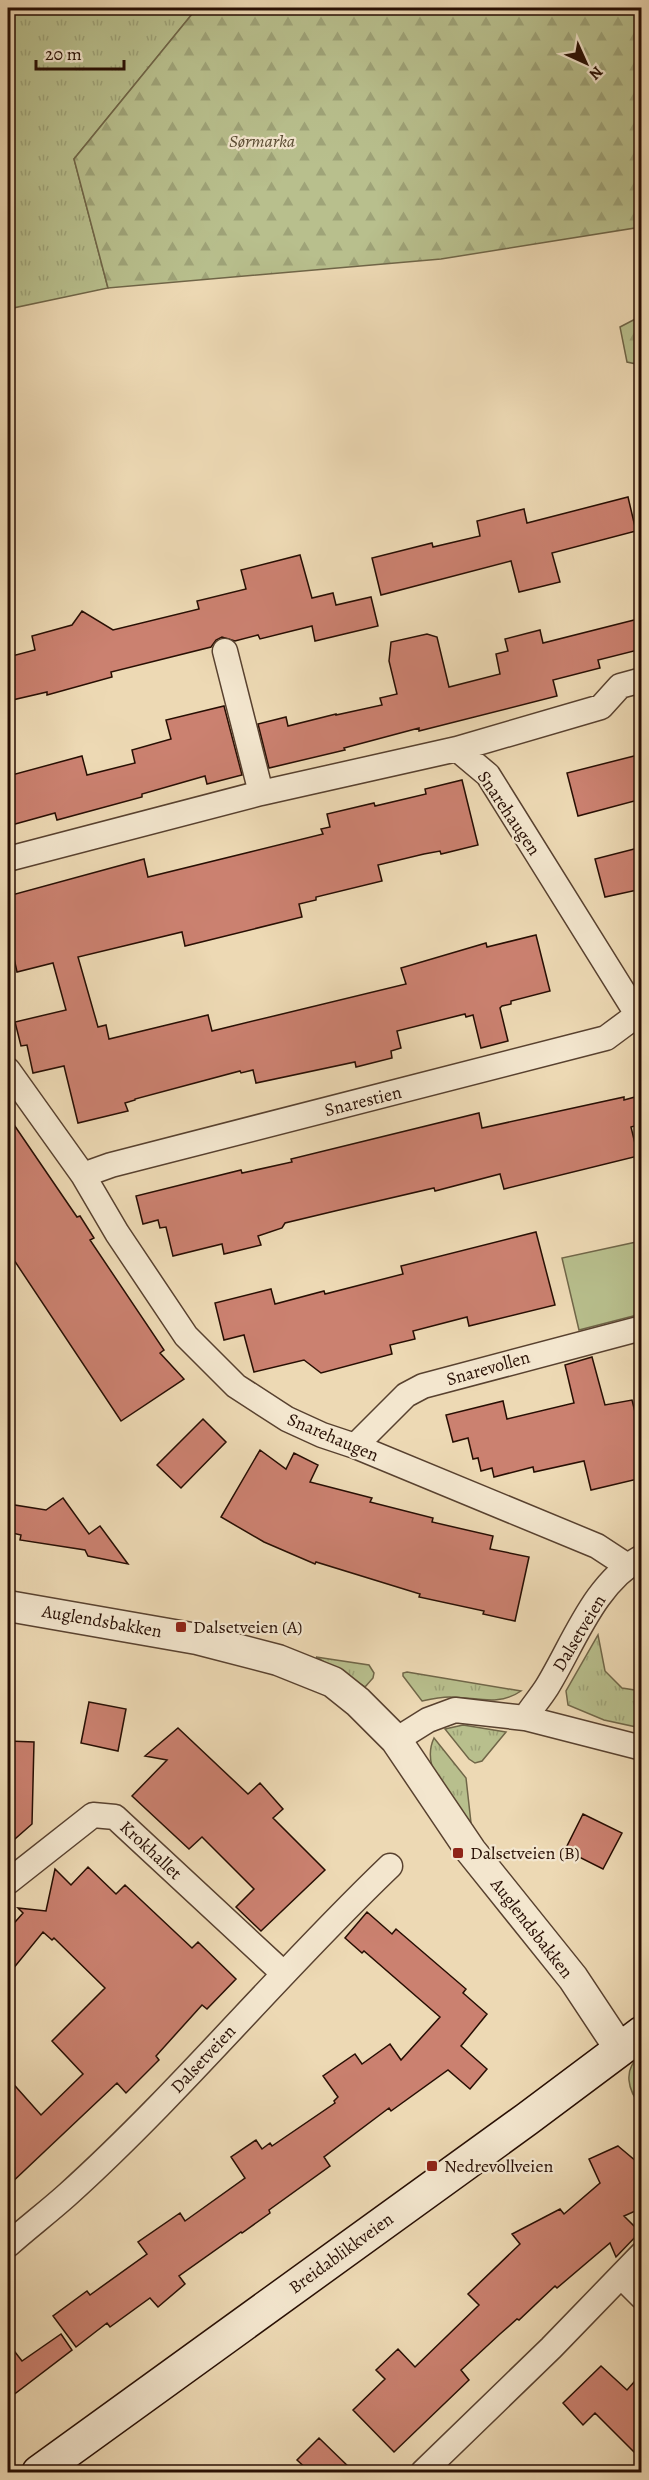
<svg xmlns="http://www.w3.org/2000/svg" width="649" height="2480" font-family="Alegreya,serif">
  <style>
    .grass { fill: url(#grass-tufts); stroke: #706648; stroke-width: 1.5 }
    .forest { fill: url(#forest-firs); stroke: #706648; stroke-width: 1.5 }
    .park { fill: #b8bf8d; stroke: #706648; stroke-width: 1.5 }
    .building { fill: #cb8170; stroke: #270e03; stroke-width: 1.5 }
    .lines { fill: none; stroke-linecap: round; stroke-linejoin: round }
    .minor-casing { stroke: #58412f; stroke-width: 27 }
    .tertiary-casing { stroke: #58412f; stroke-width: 33 }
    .secondary-casing { stroke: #270e03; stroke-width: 36 }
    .minor { stroke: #f3e6ce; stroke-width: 24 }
    .tertiary { stroke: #f3e6ce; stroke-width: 30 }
    .secondary { stroke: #f3e6ce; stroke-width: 33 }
    .poi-dot { fill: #8f2418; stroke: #f3e6ce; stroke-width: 2 }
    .labels { text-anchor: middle; stroke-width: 4.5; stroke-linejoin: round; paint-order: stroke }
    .park-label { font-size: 18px; font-style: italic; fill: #5a4c33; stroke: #f3e6ce }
    .street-label { font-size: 18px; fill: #270e03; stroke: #f3e6ce }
    .poi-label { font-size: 18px; fill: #270e03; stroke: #f3e6ce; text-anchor: start }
  </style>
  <defs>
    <pattern id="grass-tufts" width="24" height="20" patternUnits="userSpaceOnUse" patternTransform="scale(1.5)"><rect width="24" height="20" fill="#b8bf8d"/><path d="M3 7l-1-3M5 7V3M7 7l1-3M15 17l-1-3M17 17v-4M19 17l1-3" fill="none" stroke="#9ea378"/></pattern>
    <pattern id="forest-firs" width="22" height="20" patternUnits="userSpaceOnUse" patternTransform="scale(1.5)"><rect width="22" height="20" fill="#b8bf8d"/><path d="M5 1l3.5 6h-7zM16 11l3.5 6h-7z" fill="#9ea378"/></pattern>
  </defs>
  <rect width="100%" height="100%" fill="#edd9b4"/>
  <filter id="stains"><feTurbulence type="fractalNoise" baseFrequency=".00333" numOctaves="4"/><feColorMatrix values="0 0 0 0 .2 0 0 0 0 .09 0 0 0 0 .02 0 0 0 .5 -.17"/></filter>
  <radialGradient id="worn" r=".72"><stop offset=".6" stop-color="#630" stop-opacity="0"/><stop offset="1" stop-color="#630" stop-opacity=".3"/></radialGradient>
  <path class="grass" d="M8 8H197L74 159 108 288 13 308 8 271Z
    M598 1635 605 1671 622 1688 641 1691V1728L604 1720 568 1705 566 1691Z
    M316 1657 369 1665 374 1673 373 1678 365 1687Z
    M407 1672 521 1691C498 1707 476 1697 450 1697 440 1697 431 1699 422 1701L403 1676V1673Z
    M463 1725 506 1732 482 1761 475 1763 469 1759 445 1729Z
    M434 1738 466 1778 471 1823C453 1800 419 1770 434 1738Z
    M641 2055V2106C628 2091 622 2069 641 2055Z"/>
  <path class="forest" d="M197 8H641V227L441 259 108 288 74 159Z
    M641 316V365L627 362 620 327Z"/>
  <path class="park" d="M641 1241V1314L579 1330 562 1258Z"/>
  <path class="building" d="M628 497 636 531 552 553 560 582 519 592 511 561 381 595 372 558 432 543 433 547 480 536 477 521 524 509 527 523Z
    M300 555 312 598 333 593 336 605 371 597 378 626 315 641 312 626 260 639 258 635 235 641 222 637 216 640 211 647 111 672 112 677 47 695V692L8 701V657L35 650 32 636 72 625 82 611 113 630 199 609 197 601 246 589 241 570Z
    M642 618V649L598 660 600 668 553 680 557 696 419 731V728L344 748 345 750 269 768 258 724 286 717 288 726 336 714V715L382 705 380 698 397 694 389 661 391 642 427 634 437 637 449 687 500 674 496 654 508 651 505 639 540 630 543 643Z
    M224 706 242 775 207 784 205 776 142 794V797L57 820 55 813 8 826V776L82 756 87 775 135 763 132 750 171 739 166 720Z
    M642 754V799L578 816 567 773Z
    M462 780 478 845 441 854 440 851 424 854 378 865 382 881 316 897V900L299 904 302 917 185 946 182 932 78 957 98 1027 106 1025 109 1039 208 1015 212 1031 406 984 401 968 486 943 487 947 536 935 550 991 511 1001V1004L502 1006 500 1008 508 1041 481 1048 473 1015 466 1017 465 1014 397 1031 401 1048 391 1051 392 1058 356 1067 355 1062 256 1083 253 1070 241 1073 240 1071 135 1099V1100L125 1103 128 1111 78 1123 64 1066 33 1073 27 1045 21 1046 15 1022 66 1010 53 963 17 972 8 931V896L144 859 148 877 250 852 323 834 321 829 330 827 327 814 374 803 375 806 426 794 425 789Z
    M642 847V889L605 897 595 859Z
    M624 1097V1100L635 1097 642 1124 631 1127 638 1156 504 1189 500 1174 435 1191 434 1188 335 1211 285 1223 282 1228 258 1236 261 1245 224 1254 222 1244 173 1256 166 1227 160 1228 158 1220 143 1224 136 1196 241 1170 242 1173 292 1162 291 1159 479 1113 482 1128Z
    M8 1116 77 1217 80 1216 94 1238 90 1240 164 1350 160 1353 184 1379 121 1421 8 1251Z
    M536 1232 555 1305 469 1326 467 1317 413 1331 415 1339 390 1345 392 1354 321 1373 304 1360 254 1372 244 1335 224 1340 215 1303 271 1289 275 1304 324 1291 325 1294 403 1274 401 1266Z
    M592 1357 605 1405 632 1400 635 1412 642 1410V1478L591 1490 584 1461 534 1472 533 1467 494 1477 492 1468 481 1471 478 1458 473 1459 468 1438 453 1442 446 1415 503 1401 507 1419 574 1403 565 1365Z
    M203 1419 226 1442 181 1488 157 1465Z
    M260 1450 286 1469 294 1453 318 1465 310 1482 372 1498 370 1502 433 1518 432 1522 493 1536 490 1549 529 1557 515 1621 483 1614 484 1611 419 1597 420 1594 316 1562 315 1564 264 1542 221 1517Z
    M63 1498 89 1534 100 1526 128 1564 88 1556 85 1550 20 1540 21 1535 8 1532V1504L46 1510Z
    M89 1702 126 1709 118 1751 81 1743Z
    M178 1728 248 1794 260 1783 283 1809 273 1818 325 1870 261 1931 236 1907 254 1889 202 1837 189 1849 132 1796 167 1760 145 1756Z
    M8 1741 34 1742 32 1824 8 1845Z
    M583 1814 622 1833 603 1869 565 1850Z
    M88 1867 116 1894 125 1885 192 1948 198 1942 236 1979 207 2009 202 2005 156 2056 159 2060 126 2093 117 2083 8 2186V2078L41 2115 83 2074 52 2041 105 1988 54 1938 52 1940 43 1932 8 1975V1930L23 1913 18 1908 46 1911 55 1869 71 1885Z
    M367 1912 392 1934 396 1929 466 1989 463 1993 487 2014 461 2046 487 2069 470 2089 448 2070 391 2111 389 2108 324 2157 330 2166 269 2210 270 2213 242 2233 241 2232 179 2276 185 2284 158 2307 150 2298 110 2327 107 2323 76 2347 53 2316 87 2291 90 2295 147 2254 138 2242 180 2213 185 2221 245 2178 231 2157 256 2140 262 2149 270 2143 272 2146 335 2103 334 2101 338 2097 323 2076 355 2054 362 2064 390 2044 401 2060 440 2017 364 1951 362 1953 345 1938Z
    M618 2146 637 2162 642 2172V2208L624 2216 640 2232 616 2257 610 2243 557 2288 555 2286 519 2320 517 2319 500 2334 461 2370 469 2380 394 2452 353 2410 385 2379 376 2370 398 2349 415 2367 479 2305 468 2294 520 2244 512 2234 560 2209 564 2214 600 2183 589 2159Z
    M61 2334 72 2350 8 2399V2343L22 2361Z
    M601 2366 627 2390 642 2373V2460L595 2413 583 2425 563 2403Z
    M319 2438 354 2472H310L297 2460Z"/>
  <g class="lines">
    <g class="minor-casing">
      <path id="minor" d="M225 651 261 793 457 749 488 775 642 1022
        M457 749 601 707 620 686 642 680
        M8 859 261 793
        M8 1070 83 1175 117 1233 186 1336 236 1386 287 1419 322 1435 355 1446 597 1546 626 1565
        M83 1175 111 1165 606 1038 637 1015
        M355 1446 406 1395 423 1386 642 1328
        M525 1718 642 1748
        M396 1740 428 1720 455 1710 525 1718C532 1707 540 1698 547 1687 574 1643 594 1583 642 1557
        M8 1882 93 1815 115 1817 283 1973
        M8 2245C27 2228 48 2212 67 2195 181 2092 279 1972 390 1866
        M621 2276 642 2297
        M423 2472 551 2348 642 2254"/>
    </g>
    <g class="tertiary-casing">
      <path id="tertiary" d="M8 1606 197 1639 278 1660 333 1682 358 1702 396 1740 471 1851 573 1978 620 2049"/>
    </g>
    <g class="secondary-casing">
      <path id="secondary" d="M39 2472 527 2119 642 2033"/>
    </g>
    <use href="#minor" class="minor"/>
    <use href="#tertiary" class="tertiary"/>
    <use href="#secondary" class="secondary"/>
  </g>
  <g class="poi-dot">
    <rect x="175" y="1621" width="12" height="12" rx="3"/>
    <rect x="452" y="1847" width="12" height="12" rx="3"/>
    <rect x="426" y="2160" width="12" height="12" rx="3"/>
  </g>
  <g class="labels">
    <g class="park-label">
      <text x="262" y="147">Sørmarka</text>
    </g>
    <g class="street-label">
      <text transform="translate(509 813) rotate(56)" y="6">Snarehaugen</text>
      <text transform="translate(363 1101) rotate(-14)" y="6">Snarestien</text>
      <text transform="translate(488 1368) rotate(-16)" y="6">Snarevollen</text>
      <text transform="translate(333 1437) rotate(23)" y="6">Snarehaugen</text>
      <text transform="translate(102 1621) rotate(10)" y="6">Auglendsbakken</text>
      <text transform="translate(579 1633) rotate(-59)" y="6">Dalsetveien</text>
      <text transform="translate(151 1850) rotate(43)" y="6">Krokhallet</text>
      <text transform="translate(532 1928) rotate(52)" y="6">Auglendsbakken</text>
      <text transform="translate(203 2059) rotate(-47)" y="6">Dalsetveien</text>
      <text transform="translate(341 2253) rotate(-36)" y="6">Breidablikkveien</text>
    </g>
    <g class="poi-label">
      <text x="193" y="1633">Dalsetveien (A)</text>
      <text x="470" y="1859">Dalsetveien (B)</text>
      <text x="444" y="2172">Nedrevollveien</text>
    </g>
  </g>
  <rect width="649" height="2480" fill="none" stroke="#edd9b4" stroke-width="30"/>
  <rect x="9" y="9" width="631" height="2462" fill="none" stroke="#270e03" stroke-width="3"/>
  <rect x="15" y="15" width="619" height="2450" fill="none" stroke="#270e03" stroke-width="1.5"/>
  <g transform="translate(586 63) rotate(135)" stroke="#f3e6ce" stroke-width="4.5" paint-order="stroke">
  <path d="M0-4.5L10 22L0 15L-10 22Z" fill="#270e03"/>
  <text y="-9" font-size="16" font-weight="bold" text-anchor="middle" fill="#270e03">N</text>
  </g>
  <path d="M36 60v9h88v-9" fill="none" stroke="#270e03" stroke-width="3"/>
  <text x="45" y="60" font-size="18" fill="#270e03" stroke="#f3e6ce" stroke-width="4.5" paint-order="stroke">20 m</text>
  <rect width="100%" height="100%" filter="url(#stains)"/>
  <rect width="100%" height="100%" fill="url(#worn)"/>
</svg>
